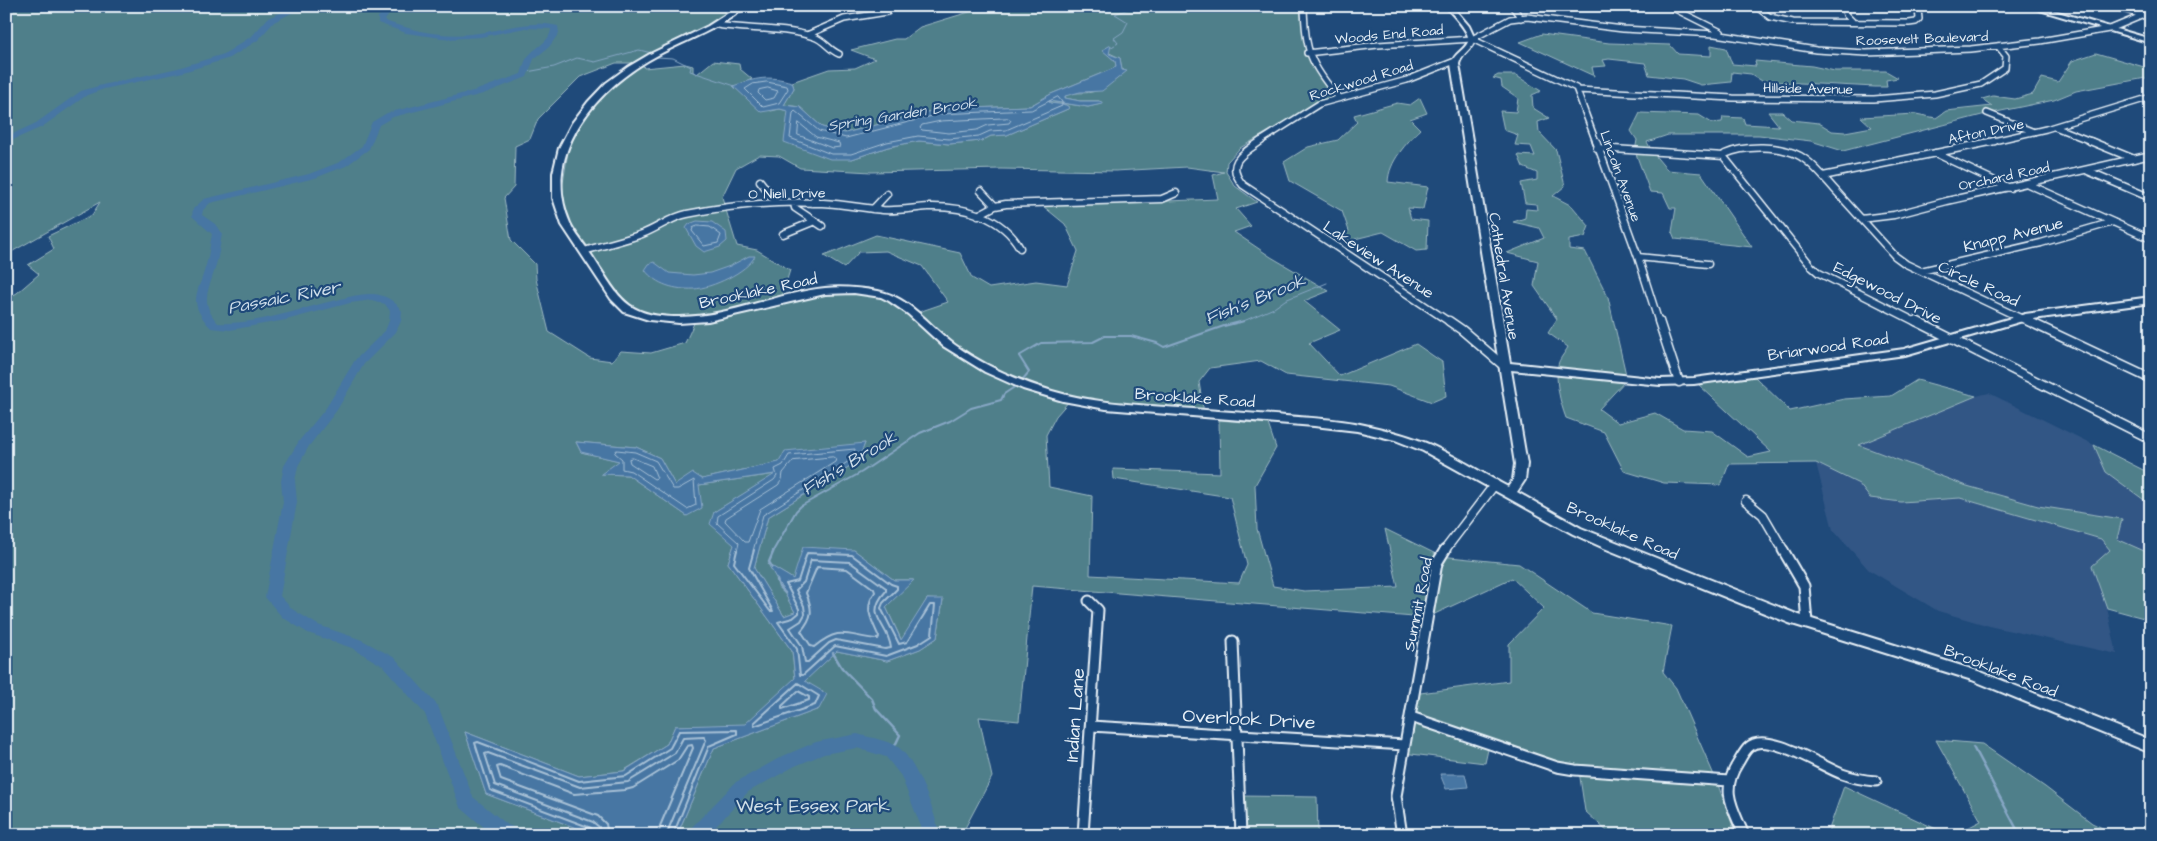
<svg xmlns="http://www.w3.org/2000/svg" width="2157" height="841" font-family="'Architects Daughter',sans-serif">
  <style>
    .built { fill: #325685 }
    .green { fill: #4f7f8a; stroke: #9cb8c1; fill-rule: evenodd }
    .water { fill: #4676a3; stroke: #87a7c5 }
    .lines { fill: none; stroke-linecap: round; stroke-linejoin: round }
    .shore-far1 { stroke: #a7c0d6; stroke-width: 1 }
    .shore { stroke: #a7c0d6; stroke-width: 2 }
    .stream-far2 { stroke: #87a7c5; stroke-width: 1 }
    .stream-far1 { stroke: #87a7c5; stroke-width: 2 }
    .stream { stroke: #87a7c5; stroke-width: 2.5 }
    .river { fill: #4676a3; fill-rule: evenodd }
    .street-far3-casing { stroke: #e8f1f8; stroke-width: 8 }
    .street-far2-casing { stroke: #e8f1f8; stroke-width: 9 }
    .street-far1-casing { stroke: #e8f1f8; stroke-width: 11 }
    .street-casing { stroke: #e8f1f8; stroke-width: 13 }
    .secondary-casing { stroke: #e8f1f8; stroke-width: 4 }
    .street-far3 { stroke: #1f4a7a; stroke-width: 5 }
    .street-far2 { stroke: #1f4a7a; stroke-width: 6 }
    .street-far1 { stroke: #1f4a7a; stroke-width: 8 }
    .street { stroke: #1f4a7a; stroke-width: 9 }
    .secondary { fill: #1f4a7a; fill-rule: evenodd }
    .labels { text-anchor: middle; stroke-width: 4.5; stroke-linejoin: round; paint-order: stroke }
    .far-street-label { font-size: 14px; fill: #e8f1f8; stroke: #1f4a7a }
    .far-water-label { font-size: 15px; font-style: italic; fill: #d0dfeb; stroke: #1f4a7a }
    .street-label { font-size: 16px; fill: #e8f1f8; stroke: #1f4a7a }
    .water-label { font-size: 18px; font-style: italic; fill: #d0dfeb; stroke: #1f4a7a }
    .near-street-label { font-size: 19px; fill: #e8f1f8; stroke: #1f4a7a }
    .near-park-label { font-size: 19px; fill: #d1e0e8; stroke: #1f4a7a }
  </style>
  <rect width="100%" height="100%" fill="#1f4a7a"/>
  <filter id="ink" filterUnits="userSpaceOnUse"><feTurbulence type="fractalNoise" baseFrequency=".02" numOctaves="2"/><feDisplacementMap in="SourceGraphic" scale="10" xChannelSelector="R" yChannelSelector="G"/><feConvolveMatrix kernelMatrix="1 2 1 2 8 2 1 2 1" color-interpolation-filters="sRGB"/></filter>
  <g filter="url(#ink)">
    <path class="built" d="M1989 393 2094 445 2106 472 2151 505V554L2116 539 2122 520 2038 506 1967 486 1858 445 1976 396Z
      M1816 463 1859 484 1870 498 1901 502 1960 498 2101 539 2110 550 2092 566 2107 608 2117 654 1993 627 1938 611 1869 570 1833 530Z"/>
    <path class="green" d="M6 6H739L717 23 649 54 642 63 644 68 685 64 693 66V72L697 74 713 61 739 64 740 69 752 79 734 87 771 111 780 109 788 111 852 159 888 147 919 141 949 144 981 141 991 136 1007 135 1070 108 1066 105 1050 103 1048 101 1088 107 1101 104 1099 101H1080L1065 98V96C1074 91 1083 94 1092 92 1104 90 1118 78 1126 71L1122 70 1120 58 1103 50 1115 61 1116 66 1112 69 1051 94 1030 106 939 109 845 133 822 127 800 107 784 105 794 88 792 82 829 69 855 68 875 59 851 50 895 39H904L920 27 989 6H1299L1310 61 1339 98 1309 108 1240 148 1227 162 1226 172 1235 186 1257 202 1236 209 1251 226 1234 232 1271 257 1329 291 1304 301 1340 330 1309 343 1340 376 1416 344 1442 362 1446 396 1432 402 1389 386 1286 375 1261 361 1210 368 1199 382 1204 413 1070 400 1056 416 1046 435 1049 487 1092 496 1090 575 1239 583 1247 565 1230 497 1114 479 1113 469 1220 473 1219 420 1268 424 1276 448 1255 485 1257 529 1273 586 1304 591 1398 587 1385 529 1440 556 1519 564 1592 613 1672 626 1663 672 1676 688 1717 782 1736 835H1611L1585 811 1579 771 1489 745 1485 763 1403 753 1413 694 1509 681V644L1544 608 1512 578 1426 618 1032 586 1019 721 979 717 992 777 965 828 970 835H674L678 833 714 748 819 709 804 681 837 651 887 661 920 649 937 638 943 600 927 599 902 641 886 607 913 580H894L854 550 793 579 769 565 795 612 784 616 754 568 768 517 858 461 865 443 675 485 660 458 636 447 576 442 581 452 620 461 602 474 628 475 687 516 699 485 776 474 714 512 734 545 728 563 792 651 795 679 745 725 675 726 667 744 623 771 579 776 465 732 486 794 595 835H6V299L17 293 39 274 28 265 54 249 48 236 92 215 100 202 6 255ZM616 63H641L610 88 586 112 569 145 561 196 568 220 586 244 620 304 646 317 695 321 685 343 651 353 621 351 612 361 590 358 549 332 536 279 535 264 511 240 504 198 514 187 515 146 530 139 538 119 580 77ZM759 155 779 156 800 168 871 172 1001 169 1115 171 1187 167 1224 172 1213 175 1218 199 1043 206 1065 224 1078 251 1067 285 1036 281 989 288 972 278 960 253 876 235 824 256 844 268 859 252 886 251 922 266 948 302 910 315C903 310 897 303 889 298 865 283 808 295 781 299L790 270 757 250 737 246 722 197 736 168Z
      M1542 34 1609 43 1670 45 1678 54 1711 56V45L1726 48 1732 64 1756 66 1755 61 1812 66 1835 71H1886L1898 78 1886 80 1887 87H1875L1762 81 1751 74 1732 72 1731 82 1701 85 1683 79 1649 75 1645 63 1609 59 1603 60 1606 66 1592 67 1594 76 1520 42Z
      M2096 53 2151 69V77L2076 91 2054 100 1982 115 1843 151 1811 141 1759 135H1668L1647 142 1653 153 1667 170 1701 173 1752 247 1675 239 1672 232 1676 208H1670L1663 193 1650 192 1635 151 1637 140 1631 131 1640 113 1699 115 1712 123 1722 122 1723 117 1743 118 1745 124 1779 126 1768 112H1782L1791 120 1819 123 1832 131 1845 132 1872 127 1861 117 1916 114 1936 118 1946 111 1992 106 1982 99 1993 96 2015 99 2033 94 2042 78 2058 82 2072 61Z
      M1498 75H1515L1541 91 1532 95 1533 108 1549 118 1538 122 1539 132 1556 150 1565 186 1553 196 1572 206 1589 226 1585 237 1569 240V249L1585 251 1608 297 1627 379 1599 409 1618 423 1655 413 1683 429 1712 431 1748 457 1771 452 1698 384 1755 377 1790 411 1844 399 1891 396 1917 380 1976 396 1859 445 1967 486 2038 506 2122 519 2117 539 2151 554V620L2107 608 2092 566 2110 550 2101 539 1960 498 1901 502 1870 498 1859 484 1816 463 1729 464 1721 485 1664 483 1624 471 1604 432 1566 418C1560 402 1555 382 1558 365 1559 359 1565 353 1568 347L1548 333 1557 319 1534 286 1538 261 1507 253 1544 238 1539 228 1513 222 1525 218 1526 209 1537 210 1536 204 1525 203 1521 183 1537 180V173L1523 167 1518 155 1535 156 1531 146 1515 145 1518 135 1504 130 1500 111 1516 112 1518 98 1502 87 1501 80 1493 78Z
      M1420 98 1427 113 1410 119 1420 129C1406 144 1389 161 1388 182L1428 187 1423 209 1408 208 1411 219 1428 221 1427 250 1416 251 1383 232 1347 241 1340 238 1349 231 1342 211 1290 181 1284 162 1308 147 1338 140 1357 122 1354 115 1397 103 1410 105Z
      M2094 445 2151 474V505L2106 472Z
      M1936 740 1982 744 2045 787 2092 823 2117 835H1954L1981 821Z
      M1844 786 1949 835H1827Z
      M1240 796 1317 797 1318 835H1241Z"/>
    <path class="water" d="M1111 45 1109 54 1120 58 1122 70 1127 71 1102 91 1080 92 1065 96V98L1080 101H1099L1102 102V104L1088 107 1049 101 1050 103 1066 105 1070 108 1007 135 991 136 981 141 949 144 919 141 888 147 852 159H830L784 142 788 111 780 109 761 112 733 86C756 78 768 75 792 82L794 88 784 105 800 107 822 127 845 133 939 109 1030 106 1051 94 1112 69 1116 66 1115 61 1102 50Z
      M697 221 712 222 726 232 727 241 720 247 704 252 696 246 686 228 689 224Z
      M749 256H755C747 272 712 288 694 289 676 290 656 285 645 270L649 264 654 262 669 273 693 275 710 273 730 266Z
      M576 442 636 447 660 458 675 485 693 473 702 479 779 462 785 451 865 443 858 461 768 517 754 568 784 616 795 612 768 564 793 579 803 547 854 550 894 580H914L886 607 901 640 927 599H943L937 638 920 649 887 661 837 651 805 681 827 694 819 709 714 748 677 835H595L486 794 465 732 579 776 624 771 667 744 675 726 745 724 795 678 792 651 728 563 734 545 710 524 714 512 775 474 699 485 702 508 687 516 628 475 601 474 619 461 581 452Z
      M1440 774H1465L1468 787 1446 789Z"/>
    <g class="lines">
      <path class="shore-far1" d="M767 82 787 86 788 89 779 103 763 107 745 89 753 84Z
        M768 88 778 91 774 98 765 100 758 93 759 90Z
        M1058 97 1062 102V106L1006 130 990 131 979 136 949 139 918 136 887 142 851 154H831L790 138 793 113 795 111 819 131 846 138 940 114 1031 110Z
        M1008 118 1011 120 1009 123 988 125 977 130 949 133 922 130 920 128 922 125 941 121Z
        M799 123 816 137 839 143 840 147 832 148 798 135Z
        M698 226 710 227 721 235 718 243 704 246 692 231 693 228Z
        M617 450 635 452 656 461 673 489H678L694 480 696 505 687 509 631 471 622 469V459L615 453Z
        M833 457 836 459 835 462 760 509 748 542H745L725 521 726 518 778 485 782 480 783 473 793 461Z
        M633 458 652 466 657 478 654 479 630 463 629 459Z
        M737 551 739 543 717 523 718 516 774 480 777 476 775 469 783 465 789 455 855 449 854 458 763 515 753 551"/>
      <path class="shore" d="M737 550 734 563 770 611H773L749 568 754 550
        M807 553 852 555 891 584 897 586V589L883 603 881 608 899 644 907 642 930 605H935L932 635 918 644 886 656 835 646 803 675H800L797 649 778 622 793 618 799 613V609L786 584 798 581Z
        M811 560 850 562 886 588V591C863 617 888 622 891 648L885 649 836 640 829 643 808 662H805L802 646 790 628 801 621 805 614 804 606 796 590 804 582Z
        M817 567 847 569 874 589 875 592C863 608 872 621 879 637L878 639C847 637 842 624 814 647L811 646 801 631C813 617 813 610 806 593Z
        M798 683 819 696 815 705 754 726V723Z
        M798 691 809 697V700L782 709V706Z
        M594 835 591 828 490 790 475 743 478 742 579 781 626 776 670 748 679 731 737 730V734L709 746 673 835
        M600 835 599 827 593 822 495 785 485 754 488 753 580 787 628 782 675 753 683 738 704 737 706 740 666 835
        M608 835 606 824 598 816 501 780 497 767 500 766 574 794 625 790 633 788 678 760 687 746 692 745 693 748 660 826 659 835"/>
      <path class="stream-far2" d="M1110 48 1118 43 1114 38 1123 32 1128 22 1115 14 1128 9 1130 6
        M527 72 554 67 577 58 595 62 639 50 652 53 657 57 673 58 691 67 690 71 735 86
        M1239 323 1274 308 1285 300 1327 283"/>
      <path class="stream-far1" d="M1023 379 1029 372 1019 356 1041 343 1093 342 1105 336H1131L1157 343 1164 347 1224 326 1244 321
        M773 551 796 511 801 506 862 472 920 433 950 421 971 408 1001 400 1004 394 1016 386"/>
      <path class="stream" d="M772 567 769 562 774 550
        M777 580 779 587 785 593
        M833 653 842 668 872 699 876 709 900 735 892 752
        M1973 747 2020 835"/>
      <path class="river" d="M296 6H305L274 22 258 40 230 58 183 72 104 89 87 95 42 127 6 143V137L36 123 81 91 102 85 178 68 224 54 252 36 268 18Z
        M389 6H396L385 20 388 22C415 31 442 37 471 34 500 31 528 19 558 26L559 33 549 47 534 59 527 77 483 94 393 117 379 125 369 149 346 166 315 178 210 203 203 210 202 215 215 224 222 234C220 244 219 255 216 265 210 289 198 301 218 323 253 325 294 311 328 302 342 299 359 293 373 294 386 295 395 301 402 311L401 321 396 332 364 364 337 410 309 446 298 466 295 481 297 502 280 596 292 609 318 625 362 640 395 658 438 706 473 797 508 825 518 829 521 835H493L460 807 425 714 383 666 352 648 308 633 282 617 265 597 283 502 281 481 284 466 299 441 326 408 355 360 385 331 389 321 390 311 385 304 372 300 350 303 286 320 230 330 211 328C186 301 198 295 206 265 209 255 210 244 212 234L192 216 193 209 204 199 309 174 340 162 362 146 372 122 387 113 477 90 521 74C523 69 524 62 527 58 534 47 550 43 551 29L525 28 481 37 449 39 406 33 378 23V17Z
        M857 734C868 737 890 741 898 747 915 759 937 815 939 835H921L920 824 901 776 886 757 857 748 824 754 795 766 748 792 708 835H687L690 829 736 782 783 756 816 742Z"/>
      <g class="street-far3-casing">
        <path id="street-far3" d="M1304 6C1305 51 1310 64 1339 98
          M1512 6 1521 18
          M1669 6 1721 32
          M1756 6 1770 17 1793 22 1909 23 1916 22 1919 19 1918 9 1915 6
          M1844 6 1846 15 1852 21
          M2111 6 2143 15
          M717 25C749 30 783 27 814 37 824 40 829 50 839 54
          M2110 29 2151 12
          M807 35 844 19 887 12
          M1472 39 1576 88 1596 142
          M1307 53 1378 45 1472 39 1510 19 1527 17 1623 29 1715 34 1816 50 1866 53 1971 49 2040 41 2109 29
          M1577 90 1733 98 1874 99 1935 94 1981 84 2005 68 2006 56 1998 46
          M1987 113 2034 132
          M2055 127 2093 142
          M1259 142 1319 104 1407 80 1455 61
          M1989 142 2046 129 2151 97"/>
      </g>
      <g class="street-far2-casing">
        <path id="street-far2" d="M1261 141C1243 153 1224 163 1243 185L1451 323
          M1596 141 1638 257 1659 323
          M2090 141 2134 159
          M1597 148 1724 156
          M1935 153 2010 188
          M2088 171 2151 198
          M1823 176 1995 141
          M760 181 777 203
          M2028 184 2151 239
          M981 191 995 206
          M794 203 795 208 822 226
          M812 203 819 193
          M873 209 887 194
          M978 215 995 206 1006 204 1162 199 1176 193
          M1861 219 1894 215 1947 201 2151 155
          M783 234 815 221
          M584 251C603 245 623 241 642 234 658 228 671 217 687 214 731 205 778 201 823 203 843 204 863 208 883 210 898 211 913 208 928 207 964 206 1002 216 1020 248
          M1638 257 1708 264
          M1921 271 2041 243 2113 222
          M1918 323 1819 273 1812 267 1724 157 1725 154C1745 145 1780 145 1800 156 1814 164 1825 179 1836 191 1855 212 1875 234 1895 256L1906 264 2031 323"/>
      </g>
      <g class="street-far1-casing">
        <path id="street-far1" d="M1449 321 1462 330 1504 366
          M1659 321 1679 382
          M1916 321 2151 439
          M2028 321 2151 379
          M1746 501 1763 515 1784 551
          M1444 551 1495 484"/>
      </g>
      <g class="street-casing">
        <path id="street" d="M1783 550 1804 586 1807 623
          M1233 641 1241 835
          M1411 717 1557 767 1575 770 1729 781
          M1091 726 1405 745
          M1083 835 1098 610 1089 601
          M1402 835 1396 796 1437 563 1445 550
          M1744 835C1733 808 1720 791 1738 763 1741 758 1745 750 1749 747 1766 730 1823 767 1842 774 1853 778 1864 780 1876 781"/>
      </g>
      <g class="secondary-casing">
        <path id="secondary" d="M739 6H746C720 29 688 39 658 55 599 86 539 152 570 223 575 234 585 245 592 256 619 297 625 317 679 317 729 317 776 293 825 288 843 286 860 288 878 291 910 297 930 327 955 345 984 366 1017 380 1052 391 1089 402 1126 404 1165 407 1205 410 1246 413 1286 416 1310 418 1336 419 1360 424 1384 429 1408 435 1431 445 1457 457 1482 473 1508 487L1513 480 1515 464 1451 64C1455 52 1464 51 1468 42 1472 33 1451 13 1445 6H1452L1469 26 1475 39C1473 49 1461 54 1459 64L1510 363 1660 379 1694 378 1904 349 2025 314 2151 297V303L2026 320 1905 355 1694 384 1660 385 1511 370 1527 464 1525 480 1517 492 1581 528 1799 615 1981 672 2151 740V753L1972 680 1789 623 1604 548 1573 534 1423 451 1395 440 1357 431 1314 426 1106 409 1063 401 1023 389 985 372 943 346 908 314 889 301 881 297 854 293 825 294 708 321 679 323 649 320 624 312 611 299 562 225 553 198V173L559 148 572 123 588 102 606 83 628 67 650 54 708 26Z
          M2026 6H2037L2151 39V43Z"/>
      </g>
      <use href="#street-far3" class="street-far3"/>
      <use href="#street-far2" class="street-far2"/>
      <use href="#street-far1" class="street-far1"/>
      <use href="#street" class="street"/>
      <use href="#secondary" class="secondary"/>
    </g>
  </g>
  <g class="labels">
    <g class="far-street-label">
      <text transform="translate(1389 34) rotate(-5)" y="5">Woods End Road</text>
      <text transform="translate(1922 38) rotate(-2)" y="5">Roosevelt Boulevard</text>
      <text transform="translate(1361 80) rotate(-17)" y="5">Rockwood Road</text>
      <text transform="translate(1808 88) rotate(1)" y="5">Hillside Avenue</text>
      <text transform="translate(1986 131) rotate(-12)" y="5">Afton Drive</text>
      <text transform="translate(1621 176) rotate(70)" y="5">Lincoln Avenue</text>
      <text transform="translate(2004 176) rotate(-12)" y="5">Orchard Road</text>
      <text transform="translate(787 193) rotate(-1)" y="5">O Niell Drive</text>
    </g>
    <g class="far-water-label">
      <text transform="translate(902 114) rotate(-9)" y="5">Spring Garden Brook</text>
    </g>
    <g class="street-label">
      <text transform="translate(2013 234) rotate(-14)" y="6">Knapp Avenue</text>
      <text transform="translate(1379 259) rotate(33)" y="6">Lakeview Avenue</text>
      <text transform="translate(1505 276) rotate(81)" y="6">Cathedral Avenue</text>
      <text transform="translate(1979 283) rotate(25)" y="6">Circle Road</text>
      <text transform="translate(758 290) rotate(-12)" y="6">Brooklake Road</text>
      <text transform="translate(1888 292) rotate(27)" y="6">Edgewood Drive</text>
      <text transform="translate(1828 346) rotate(-8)" y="6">Briarwood Road</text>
      <text transform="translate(1195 397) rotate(4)" y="6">Brooklake Road</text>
      <text transform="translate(1623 530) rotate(24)" y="6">Brooklake Road</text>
      <text transform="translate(1417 604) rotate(-79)" y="6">Summit Road</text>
      <text transform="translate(2001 670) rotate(21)" y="6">Brooklake Road</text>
    </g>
    <g class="water-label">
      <text transform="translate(284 297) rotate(-11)" y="6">Passaic River</text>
      <text transform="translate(1255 299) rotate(-22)" y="6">Fish's Brook</text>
      <text transform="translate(849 463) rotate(-31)" y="6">Fish's Brook</text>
    </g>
    <g class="near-street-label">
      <text transform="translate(1074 715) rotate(-86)" y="7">Indian Lane</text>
      <text transform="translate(1249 718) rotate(3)" y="7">Overlook Drive</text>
    </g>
    <g class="near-park-label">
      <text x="813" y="812">West Essex Park</text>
    </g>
  </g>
  <rect width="2157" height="841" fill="none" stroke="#1f4a7a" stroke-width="25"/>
  <rect x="12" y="12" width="2132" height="816" fill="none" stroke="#e8f1f8" stroke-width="2" filter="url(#ink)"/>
</svg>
